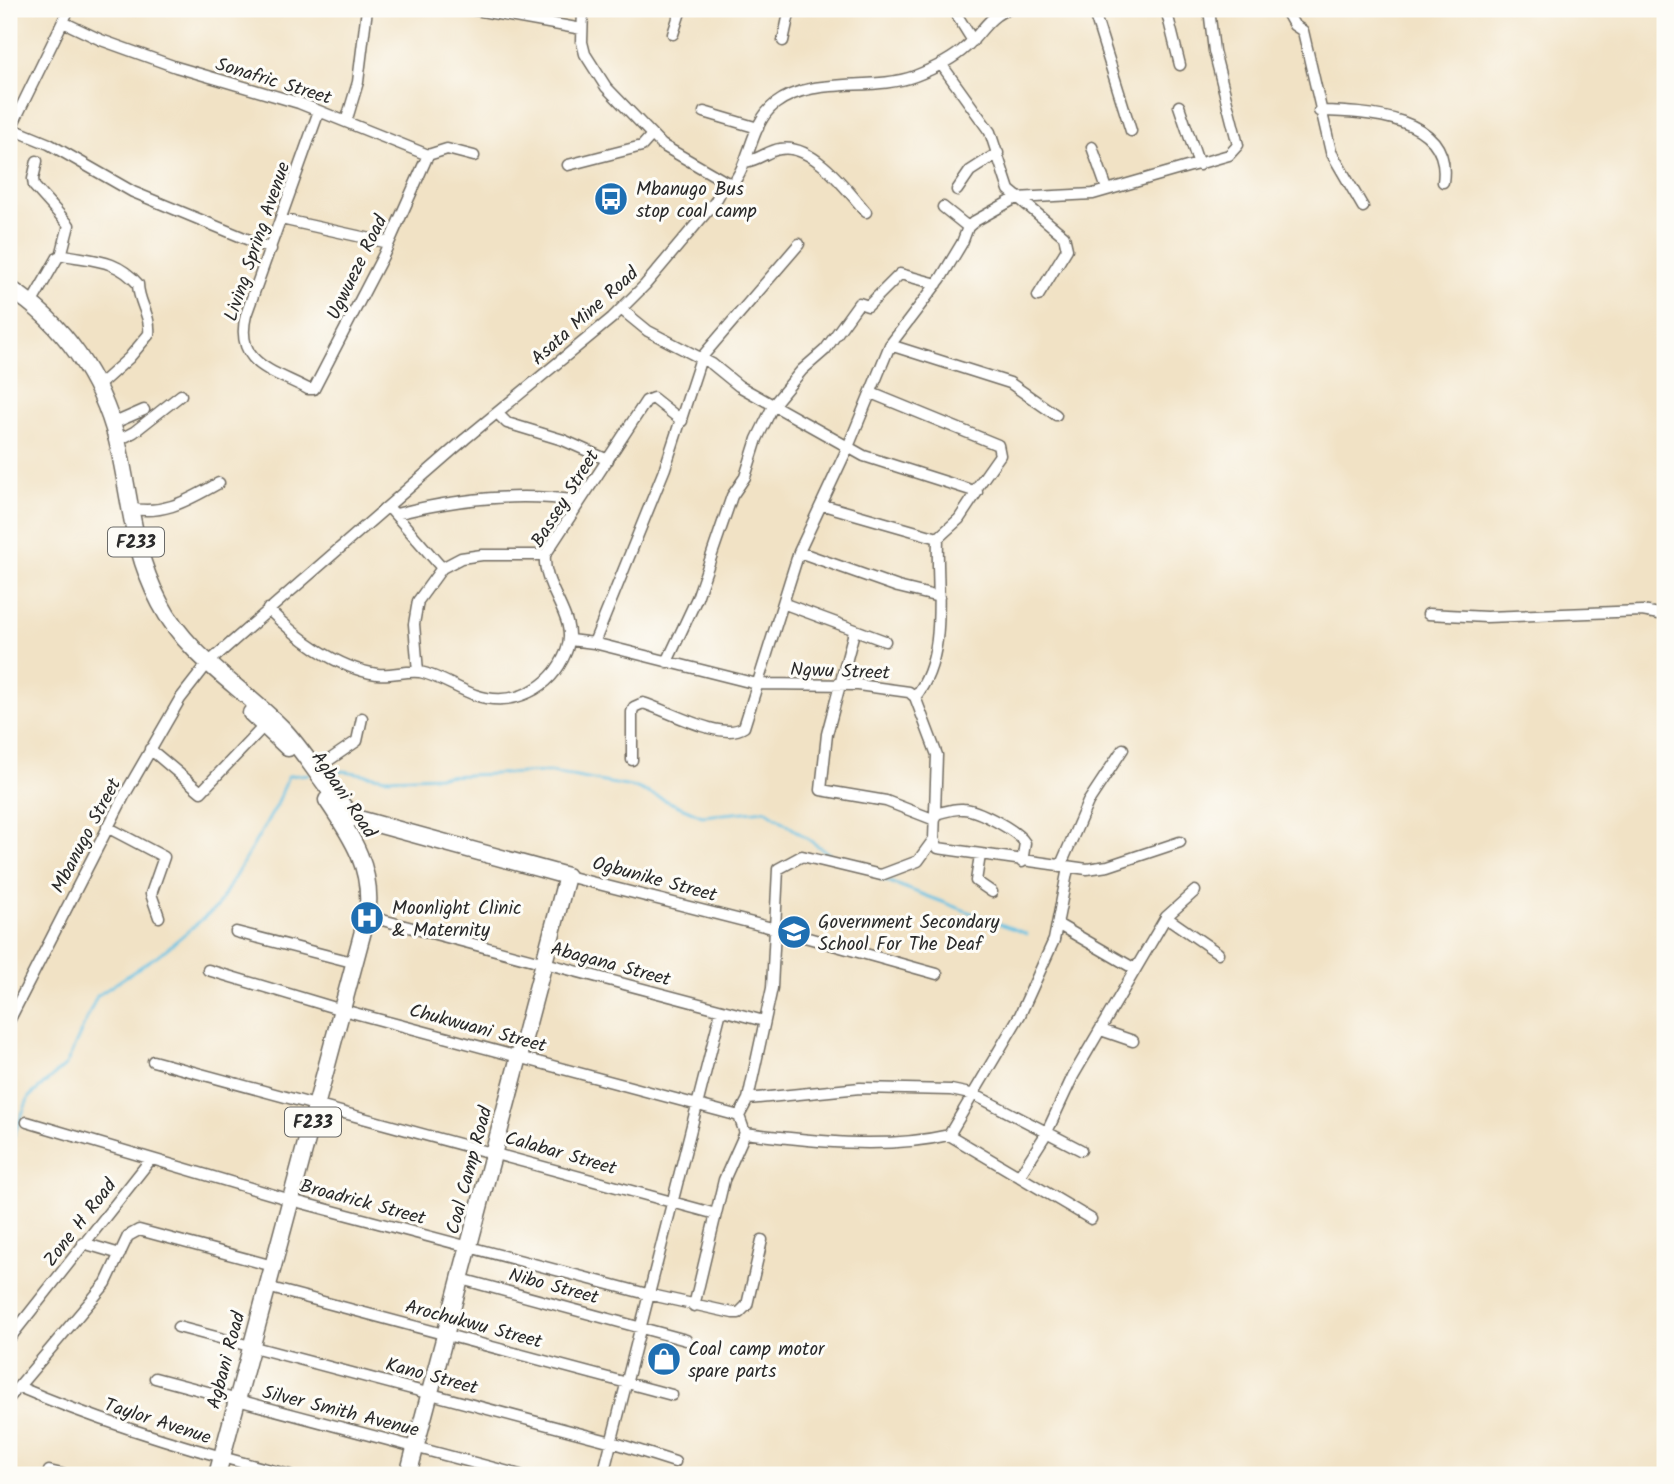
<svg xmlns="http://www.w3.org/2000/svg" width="1674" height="1484" font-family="Kalam,sans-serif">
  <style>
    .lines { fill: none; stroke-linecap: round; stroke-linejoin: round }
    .stream { stroke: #66c1e4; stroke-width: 2.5 }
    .street-casing { stroke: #706b61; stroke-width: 13 }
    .primary-casing { stroke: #706b61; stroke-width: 19 }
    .street { stroke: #fff; stroke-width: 10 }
    .primary { stroke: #fff; stroke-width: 16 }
    .labels { text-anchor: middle; stroke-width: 6; stroke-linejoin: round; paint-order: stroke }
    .shield { fill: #fdfcf7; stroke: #6a6a68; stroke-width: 2 }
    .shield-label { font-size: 18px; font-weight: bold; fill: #2b2b2b }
    .street-label { font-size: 19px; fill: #2b2b2b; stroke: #fdfcf7 }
    .poi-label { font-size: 19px; fill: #2b2b2b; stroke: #fdfcf7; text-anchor: start }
  </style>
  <rect width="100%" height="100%" fill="#fdfcf7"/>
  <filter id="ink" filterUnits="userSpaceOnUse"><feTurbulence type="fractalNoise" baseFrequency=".0143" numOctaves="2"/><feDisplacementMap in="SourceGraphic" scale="14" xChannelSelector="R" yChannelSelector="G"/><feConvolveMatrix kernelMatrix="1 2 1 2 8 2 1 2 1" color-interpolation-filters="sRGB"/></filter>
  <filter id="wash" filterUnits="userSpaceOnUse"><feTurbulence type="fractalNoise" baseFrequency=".00686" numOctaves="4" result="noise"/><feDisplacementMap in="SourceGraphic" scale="28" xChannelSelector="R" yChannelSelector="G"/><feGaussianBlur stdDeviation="1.57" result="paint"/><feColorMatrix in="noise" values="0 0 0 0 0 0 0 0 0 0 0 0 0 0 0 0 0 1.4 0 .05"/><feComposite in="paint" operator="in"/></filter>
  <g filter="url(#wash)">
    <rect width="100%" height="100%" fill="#f1e2c5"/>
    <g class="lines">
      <path class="stream" d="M326 773 344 771 386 778 549 772 637 788 702 816 766 810 838 860
        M879 878 1027 934
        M9 1147 29 1097 66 1065 97 996 164 951 217 907 277 805 288 776 309 774"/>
    </g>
  </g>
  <g filter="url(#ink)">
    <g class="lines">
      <g class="street-casing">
        <path id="street" d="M470 9 582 29
          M583 9 582 42 585 54 606 87 662 145 726 182
          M953 9 973 41
          M1093 9 1131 131
          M1166 9 1180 65
          M1285 9 1294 25 1303 31 1331 152 1363 207
          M63 22 101 40 176 67 299 103 428 155 447 149 474 156
          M673 34 681 9
          M783 41 790 9
          M941 64 990 132 1009 190 1064 236 1067 249 1038 296
          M1179 106 1199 165
          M319 111 246 315C234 364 272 370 308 389H314L384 254 428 155
          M1319 111C1365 112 1453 115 1443 182
          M704 112 758 128
          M346 122 358 82 367 9
          M10 128 49 144 133 192 271 249
          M9 132 69 9
          M1092 147 1107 189
          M37 161 33 179 34 186 69 225 61 256
          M745 162C759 160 769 150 780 149 813 143 848 191 866 212
          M568 165 642 146 651 136
          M957 190 970 171 998 153
          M943 207 968 227
          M281 219 389 243
          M31 304 58 257 64 255C94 261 116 259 138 284 138 302 151 315 149 334L129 358 98 386
          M621 309 648 331 712 364 739 386 848 447 890 345 941 278 962 243 968 227 975 221 1016 198 1093 194 1229 155 1238 145 1214 51 1209 9
          M890 345 1010 383 1056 415
          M871 393 998 445 1000 455 976 489
          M497 413 507 423 563 440 608 460
          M112 424 144 410
          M117 441 134 432 181 395
          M823 505 938 538
          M128 508C164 516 188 500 219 483
          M392 511 442 568
          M396 514C456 499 518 492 579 501
          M799 552 898 587 939 597
          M785 604 885 641
          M268 609C296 637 336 668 377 674 391 676 406 670 420 672 439 676 456 688 475 695 513 708 551 689 566 652 580 618 542 590 545 555L646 401 653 398 682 421
          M1428 614 1486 617 1642 611 1665 615
          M854 632 827 734 821 790 886 801 935 820
          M570 640 594 643 757 684 858 685 909 692 915 697 937 755 934 839 918 861 881 875 802 856 778 869 772 988 748 1099 739 1116 745 1133 724 1180 694 1306
          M594 643 665 468 701 358 799 244
          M667 662 697 598 732 496 745 477 757 439 774 404 802 370 825 350 859 303 868 306 900 274 937 284
          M418 672 414 624 418 601 442 568 461 558 482 555H545
          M150 749 201 792 264 726
          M632 760V712L634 707 643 703C667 710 722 742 744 727L799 552 848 447 864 456 977 492 959 519 938 538C936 587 949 656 915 697
          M316 769 357 741 362 718
          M935 814C944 812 954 808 963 809 977 809 1018 831 1025 843L1022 862
          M107 827 164 857 151 894 159 917
          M934 839 938 848 1087 869 1108 866 1180 842
          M980 855 976 881 992 892
          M1060 867 1088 802 1123 749
          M567 876 776 929 937 974
          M367 916 764 1021
          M1166 917 1195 891
          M1059 925 1135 969
          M236 932 356 963
          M208 970 332 1007 739 1116
          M9 1021 124 796 180 699 208 663 465 439 612 318 645 285 715 202 726 182 733 183 736 179C751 157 752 122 775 104 813 75 872 92 915 76 933 69 952 60 966 47 981 34 989 15 1009 9
          M1101 1030 1133 1041
          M153 1061 716 1214
          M748 1099 860 1088 951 1090 975 1095 1081 1150
          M27 1122 291 1200 647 1294 733 1313H739L747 1305 762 1240
          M745 1133C810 1141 884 1150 949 1135L1091 1219
          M949 1135 1020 1015 1054 940 1068 868
          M1020 1175 1046 1134 1073 1076 1166 917 1218 953
          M83 1243 120 1254
          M461 1279 686 1340
          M267 1287 672 1395
          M178 1327 612 1442 675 1462
          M9 1339 151 1159
          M155 1378 520 1475
          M19 1387C107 1425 198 1452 290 1475
          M9 1398 106 1283 128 1236 139 1230 273 1266
          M49 1471 66 1475
          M603 1475 721 1011"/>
      </g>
      <g class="primary-casing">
        <path id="primary" d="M9 288C64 323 101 378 117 440 131 498 131 548 160 603 188 657 241 686 282 728 309 756 326 792 355 818L567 876 408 1475
          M251 713 288 748
          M217 1475 367 916C374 869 352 837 327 800"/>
      </g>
      <use href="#street" class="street"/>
      <use href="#primary" class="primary"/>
    </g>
  </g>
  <defs>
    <g id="bus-disc" transform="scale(1.75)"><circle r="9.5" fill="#1f6fb2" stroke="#fdfcf7"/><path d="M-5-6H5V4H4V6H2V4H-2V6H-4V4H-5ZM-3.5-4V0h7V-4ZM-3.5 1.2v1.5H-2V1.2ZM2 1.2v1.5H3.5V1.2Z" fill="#fff"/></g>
    <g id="hospital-disc" transform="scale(1.75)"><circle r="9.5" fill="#1f6fb2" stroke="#fdfcf7"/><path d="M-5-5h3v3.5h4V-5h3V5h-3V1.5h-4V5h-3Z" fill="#fff"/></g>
    <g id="school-disc" transform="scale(1.75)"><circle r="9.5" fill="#1f6fb2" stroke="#fdfcf7"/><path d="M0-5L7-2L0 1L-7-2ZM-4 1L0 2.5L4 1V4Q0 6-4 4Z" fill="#fff"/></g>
    <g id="shop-disc" transform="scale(1.75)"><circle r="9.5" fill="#1f6fb2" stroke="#fdfcf7"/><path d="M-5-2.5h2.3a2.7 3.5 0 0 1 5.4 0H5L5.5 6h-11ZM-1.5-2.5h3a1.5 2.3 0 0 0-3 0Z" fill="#fff"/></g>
  </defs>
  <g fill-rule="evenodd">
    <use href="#bus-disc" x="611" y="199"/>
    <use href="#hospital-disc" x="367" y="918"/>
    <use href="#school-disc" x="794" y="932"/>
    <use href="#shop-disc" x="664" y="1359"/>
  </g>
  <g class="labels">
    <g class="shield">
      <rect x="108" y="527.5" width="56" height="29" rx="5"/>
      <rect x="285" y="1107.5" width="56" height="29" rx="5"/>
    </g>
    <g class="shield-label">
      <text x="136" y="548">F233</text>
      <text x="313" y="1128">F233</text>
    </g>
    <g class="street-label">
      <text transform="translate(274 80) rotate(17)" y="7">Sonafric Street</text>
      <text transform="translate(256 241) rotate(-71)" y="7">Living Spring Avenue</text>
      <text transform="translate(356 267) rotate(-64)" y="7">Ugwueze Road</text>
      <text transform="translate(584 315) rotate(-42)" y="7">Asata Mine Road</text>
      <text transform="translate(564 498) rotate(-58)" y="7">Bassey Street</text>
      <text transform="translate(840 670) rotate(2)" y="7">Ngwu Street</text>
      <text transform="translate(345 794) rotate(56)" y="7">Agbani Road</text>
      <text transform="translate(85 835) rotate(-62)" y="7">Mbanugo Street</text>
      <text transform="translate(655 878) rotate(15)" y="7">Ogbunike Street</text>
      <text transform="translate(611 963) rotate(15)" y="7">Abagana Street</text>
      <text transform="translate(478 1027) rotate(15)" y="7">Chukwuani Street</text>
      <text transform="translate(561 1152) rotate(16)" y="7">Calabar Street</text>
      <text transform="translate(468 1170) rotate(-75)" y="7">Coal Camp Road</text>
      <text transform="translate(363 1201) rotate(15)" y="7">Broadrick Street</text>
      <text transform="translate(79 1222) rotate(-52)" y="7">Zone H Road</text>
      <text transform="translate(554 1285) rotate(15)" y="7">Nibo Street</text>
      <text transform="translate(474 1323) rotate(15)" y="7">Arochukwu Street</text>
      <text transform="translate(225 1360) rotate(-75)" y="7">Agbani Road</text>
      <text transform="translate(432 1375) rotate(15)" y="7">Kano Street</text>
      <text transform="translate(341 1410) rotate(14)" y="7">Silver Smith Avenue</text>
      <text transform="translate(158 1420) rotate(18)" y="7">Taylor Avenue</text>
    </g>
    <g class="poi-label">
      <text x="636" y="195">Mbanugo Bus<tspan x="636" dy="22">stop coal camp</tspan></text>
      <text x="392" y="914">Moonlight Clinic<tspan x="392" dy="22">&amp; Maternity</tspan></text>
      <text x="818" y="928">Government Secondary<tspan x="818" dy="22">School For The Deaf</tspan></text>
      <text x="688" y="1355">Coal camp motor<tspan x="688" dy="22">spare parts</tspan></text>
    </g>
  </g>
  <rect width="1674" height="1484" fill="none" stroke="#fdfcf7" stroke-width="35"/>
</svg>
